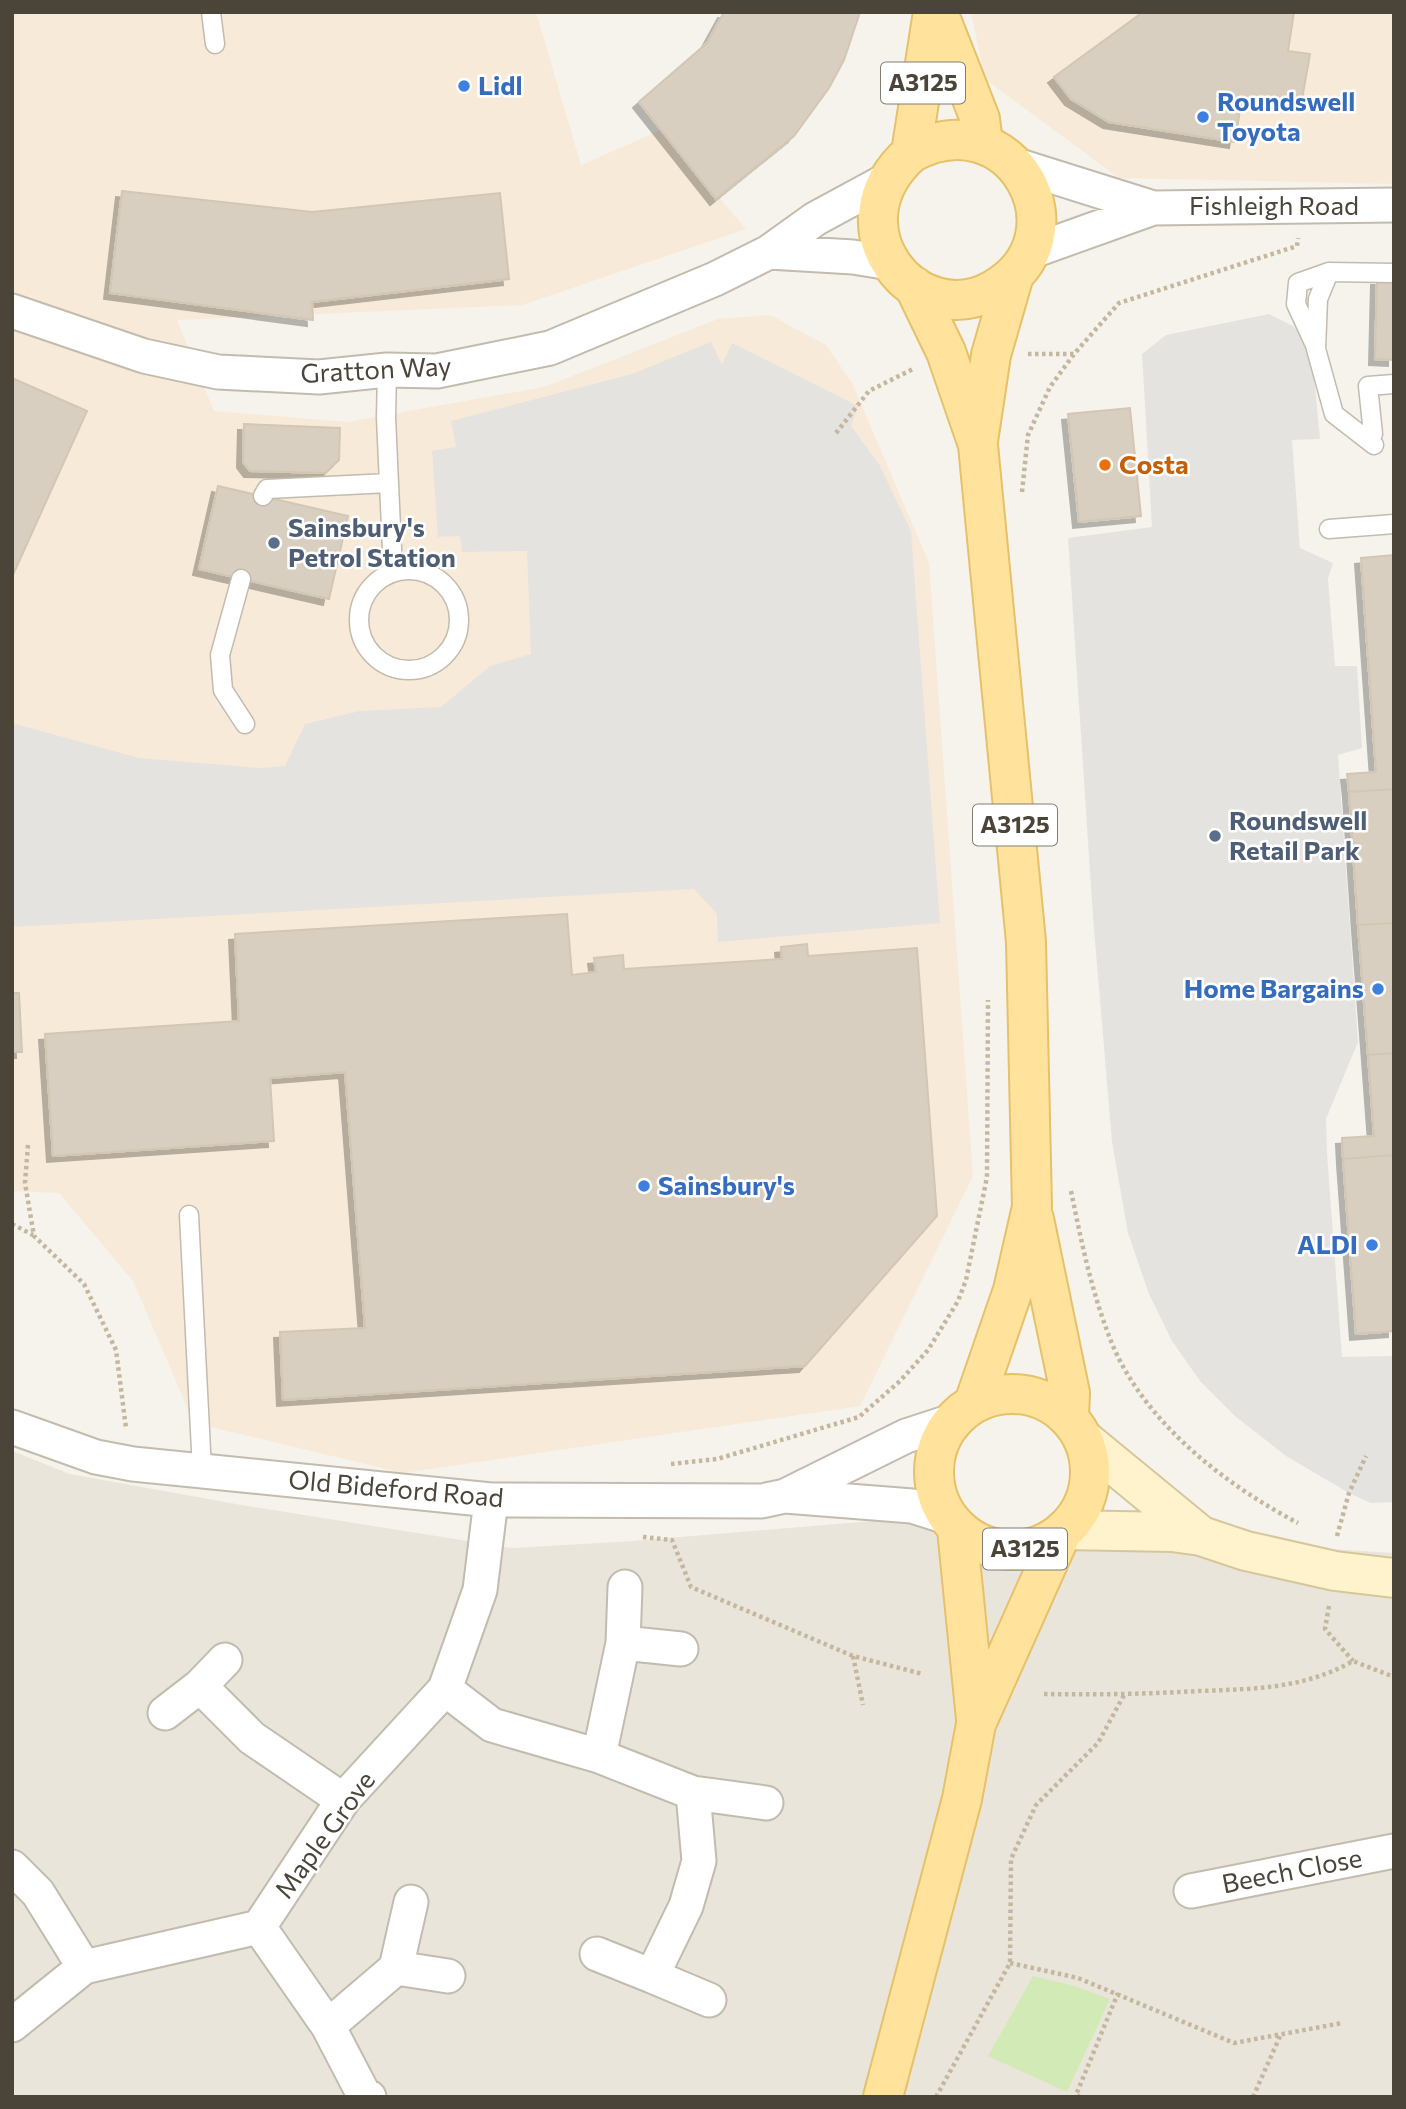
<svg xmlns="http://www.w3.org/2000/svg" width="1406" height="2109" font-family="Commissioner,sans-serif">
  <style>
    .residential { fill: #eae5da }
    .commercial { fill: #f7ead8 }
    .green { fill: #d2eab5 }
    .parking { fill: #e5e3e0 }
    .building { fill: #d8cfc1; stroke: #d3c7b4; stroke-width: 2; filter: url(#shadow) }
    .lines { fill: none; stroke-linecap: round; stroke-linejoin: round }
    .lane-casing { stroke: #c2bbae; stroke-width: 21 }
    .street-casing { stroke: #c2bbae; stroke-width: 37 }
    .secondary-casing { stroke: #d6c79b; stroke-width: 42 }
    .primary-casing { stroke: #e6c16a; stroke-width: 42 }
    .path { stroke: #c4b79f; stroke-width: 4.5; stroke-dasharray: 3.5 3.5; stroke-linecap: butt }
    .lane { stroke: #fff; stroke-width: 18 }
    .street { stroke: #fff; stroke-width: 33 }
    .secondary { stroke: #fff3cd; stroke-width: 38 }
    .primary { stroke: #ffe39c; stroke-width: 38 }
    .shop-dot { fill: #3f7fe0; stroke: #fff; stroke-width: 2.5 }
    .food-dot { fill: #e8710a; stroke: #fff; stroke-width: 2.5 }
    .service-dot { fill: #5c6f8a; stroke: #fff; stroke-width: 2.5 }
    .labels { text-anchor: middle; stroke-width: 5; stroke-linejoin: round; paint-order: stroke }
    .shield { fill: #fff; stroke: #817c74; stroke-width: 2 }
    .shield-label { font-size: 24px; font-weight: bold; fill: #4b4439 }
    .shop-label { font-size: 26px; font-weight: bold; fill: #366cbe; stroke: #fff; text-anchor: start }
    .street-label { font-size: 26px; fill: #4b4439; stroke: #fff }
    .food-label { font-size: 26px; font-weight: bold; fill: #c56008; stroke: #fff; text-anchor: start }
    .service-label { font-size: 26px; font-weight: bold; fill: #4e5e75; stroke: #fff; text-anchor: start }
  </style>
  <defs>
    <filter id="shadow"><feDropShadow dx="-6" dy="6" stdDeviation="0" flood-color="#0004"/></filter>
  </defs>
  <rect width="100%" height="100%" fill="#f6f3ec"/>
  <path class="residential" d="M12 1451 70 1474 247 1506 512 1548 633 1541 885 1520 1394 1553V2097H12Z"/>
  <path class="commercial" d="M12 12H536L581 165 661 130 746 229 522 305 177 320 214 411 347 422 544 387 718 319 770 315 826 345 852 383 929 563 973 1176 860 1406 403 1473 194 1423 133 1281 59 1193 12 1191Z
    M971 12H1394V184L1119 178 985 79Z"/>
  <path class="green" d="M1033 1976 1074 1986 1110 1999 1067 2092 988 2056Z"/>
  <path class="parking" d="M1269 314 1293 326 1311 345 1320 439 1292 440 1300 548 1333 563 1328 579 1335 666H1357L1362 748 1338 755 1358 1042 1326 1119 1327 1153 1342 1357 1394 1356V1502L1371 1503 1349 1493 1286 1456 1236 1417 1200 1381 1172 1341 1149 1294 1128 1233 1112 1142 1093 917 1068 538 1152 527 1142 354 1166 335Z
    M711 342 722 365 732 343 858 406 851 426 880 466 911 531 940 923 718 942 717 914 694 889 12 927V723L139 758 259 768 285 766 305 724 360 711 441 707 490 666 531 654 527 551 462 552 460 536 438 537 432 451 456 447 451 421 632 374Z"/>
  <path class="building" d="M724 12H860L844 60 829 88 794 136 716 199 639 102 707 43Z
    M1294 12 1288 51 1310 54 1301 105 1242 97 1235 142 1109 122 1071 99 1054 77 1143 12Z
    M122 191 312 212 500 193 509 279 312 302 313 320 110 293Z
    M1377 279H1394V360L1375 359Z
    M12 378 87 411 12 577Z
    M1130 408 1141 516 1079 522 1068 414Z
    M244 424 340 428 339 460 325 473 250 471 243 462Z
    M218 486 348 516 329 599 199 569Z
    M1394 555V789L1349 792 1347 774 1376 772 1361 558Z
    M1394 789V923L1358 925 1349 792Z
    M567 914 572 975 596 972 594 958 623 955 624 969 782 959 781 947 807 944 808 956 917 948 937 1216 805 1366 283 1400 280 1332 365 1328 345 1072 270 1078 274 1141 53 1156 45 1034 239 1021 235 934Z
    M1394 923V1053L1368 1055 1358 925Z
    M12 993H19L22 1052H12Z
    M1394 1053V1155L1343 1159 1342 1138 1374 1136 1368 1055Z
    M1394 1155V1331L1356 1334 1343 1159Z"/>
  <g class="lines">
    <g class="lane-casing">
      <path id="lane" d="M211 12 215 44
        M1315 345 1296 304 1298 283 1329 272
        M387 370 386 418 393 571
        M1373 434 1368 386 1394 384
        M1374 445 1334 414 1316 349 1318 299 1329 272 1394 273
        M263 496 267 489 389 483
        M1329 529 1394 524
        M359 620a50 50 0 1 1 100 0a50 50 0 1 1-100 0Z
        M241 579 220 655 223 690 245 724
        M189 1215 202 1470"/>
    </g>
    <g class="street-casing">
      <path id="street" d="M1013 164 1153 208 1394 205
        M769 252 853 257 890 263
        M1030 252 1153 208
        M12 311 144 356 218 372 319 377 387 370 437 371 550 348 715 279 769 252 815 219 887 180
        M12 1427 96 1457 133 1464 491 1500 762 1501 785 1496 906 1436 952 1421
        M785 1496 912 1506 947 1517
        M623 1643 681 1649
        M225 1660 200 1686 252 1738 343 1800
        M445 1689 492 1725 599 1756 693 1793 766 1803
        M165 1713 200 1686
        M599 1756 623 1643 625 1587
        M693 1793 699 1861 686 1906 652 1976 709 2000
        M12 1867 38 1893 84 1967
        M1191 1891 1394 1851
        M259 1927 328 2026 364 2095 369 2097
        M597 1954 652 1976
        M396 1968 411 1902
        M12 2025 84 1967 259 1927 343 1800 445 1689 480 1590 491 1500
        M328 2026 396 1968 448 1976"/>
    </g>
    <g class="secondary-casing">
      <path id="secondary" d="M1083 1439 1201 1536
        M1064 1530 1172 1532 1201 1536 1246 1551 1335 1571 1394 1578"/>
    </g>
    <g class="primary-casing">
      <path id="primary" d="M938 12 980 119 983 143
        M911 153C1012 97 1088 237 993 290 916 333 829 226 911 153L933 12
        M914 286 946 352 978 445 1026 942 1032 1207 1013 1290 974 1403
        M978 441 991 355 1014 275
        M1034 1219 1070 1393 1069 1418
        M934 1472a78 78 0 1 1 156 0a78 78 0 1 1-156 0Z
        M957 1529 976 1719
        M883 2097 962 1799 976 1724 1061 1534"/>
    </g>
    <path class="path" d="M1028 354H1074
      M836 433 869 391 915 368
      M1022 492 1028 435 1050 387 1074 354 1119 303 1297 246 1298 238
      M28 1145 25 1183 34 1236 84 1284 116 1350 126 1428
      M1071 1191C1081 1240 1091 1289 1109 1336 1140 1419 1222 1483 1298 1523
      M12 1224 33 1235
      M671 1464 717 1459 859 1417 900 1381 928 1350 958 1301 966 1280 987 1177 988 1000
      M1337 1536 1349 1493 1366 1456
      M643 1537 672 1540 691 1587 853 1656 923 1674
      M1329 1606 1325 1629 1353 1661
      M853 1656 863 1705
      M1044 1694C1095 1695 1147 1694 1198 1691 1253 1689 1304 1689 1353 1661L1394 1677
      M1010 1963 1078 1978 1234 2043 1342 2023
      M936 2097 1010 1963 1011 1859 1036 1805 1098 1743 1124 1695
      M1080 2097 1076 2095 1118 1993
      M1253 2097 1281 2034"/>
    <use href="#lane" class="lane"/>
    <use href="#street" class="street"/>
    <use href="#secondary" class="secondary"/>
    <use href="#primary" class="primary"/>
  </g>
  <g class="shop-dot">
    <circle cx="464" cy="86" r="7"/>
    <circle cx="1203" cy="117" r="7"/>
    <circle cx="1378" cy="989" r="7"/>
    <circle cx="644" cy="1186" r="7"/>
    <circle cx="1372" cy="1245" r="7"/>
  </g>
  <circle class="food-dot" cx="1105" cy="465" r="7"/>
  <g class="service-dot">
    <circle cx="274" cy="543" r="7"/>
    <circle cx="1215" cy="836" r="7"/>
  </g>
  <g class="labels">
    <g class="shield">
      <rect x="881" y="62.5" width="84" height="41" rx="5"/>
      <rect x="973" y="804.5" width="84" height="41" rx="5"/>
      <rect x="983" y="1528.5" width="84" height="41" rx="5"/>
    </g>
    <g class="shield-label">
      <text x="923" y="91">A3125</text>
      <text x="1015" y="833">A3125</text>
      <text x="1025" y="1557">A3125</text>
    </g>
    <g class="shop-label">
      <text x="478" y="95">Lidl</text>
      <text x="1217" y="111">Roundswell<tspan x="1217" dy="30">Toyota</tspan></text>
      <text x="1364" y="998" text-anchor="end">Home Bargains</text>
      <text x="658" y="1195">Sainsbury's</text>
      <text x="1358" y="1254" text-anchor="end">ALDI</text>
    </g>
    <g class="street-label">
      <text x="1274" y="215">Fishleigh Road</text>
      <text transform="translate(376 370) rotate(-3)" y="9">Gratton Way</text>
      <text transform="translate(396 1489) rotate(5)" y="9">Old Bideford Road</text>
      <text transform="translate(325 1835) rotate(-54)" y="9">Maple Grove</text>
      <text transform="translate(1292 1871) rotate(-11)" y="9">Beech Close</text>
    </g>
    <g class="food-label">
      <text x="1119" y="474">Costa</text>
    </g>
    <g class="service-label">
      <text x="288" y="537">Sainsbury's<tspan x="288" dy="30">Petrol Station</tspan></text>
      <text x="1229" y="830">Roundswell<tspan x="1229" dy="30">Retail Park</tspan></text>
    </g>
  </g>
  <rect width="1406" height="2109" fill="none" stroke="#4b4439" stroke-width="28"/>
</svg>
